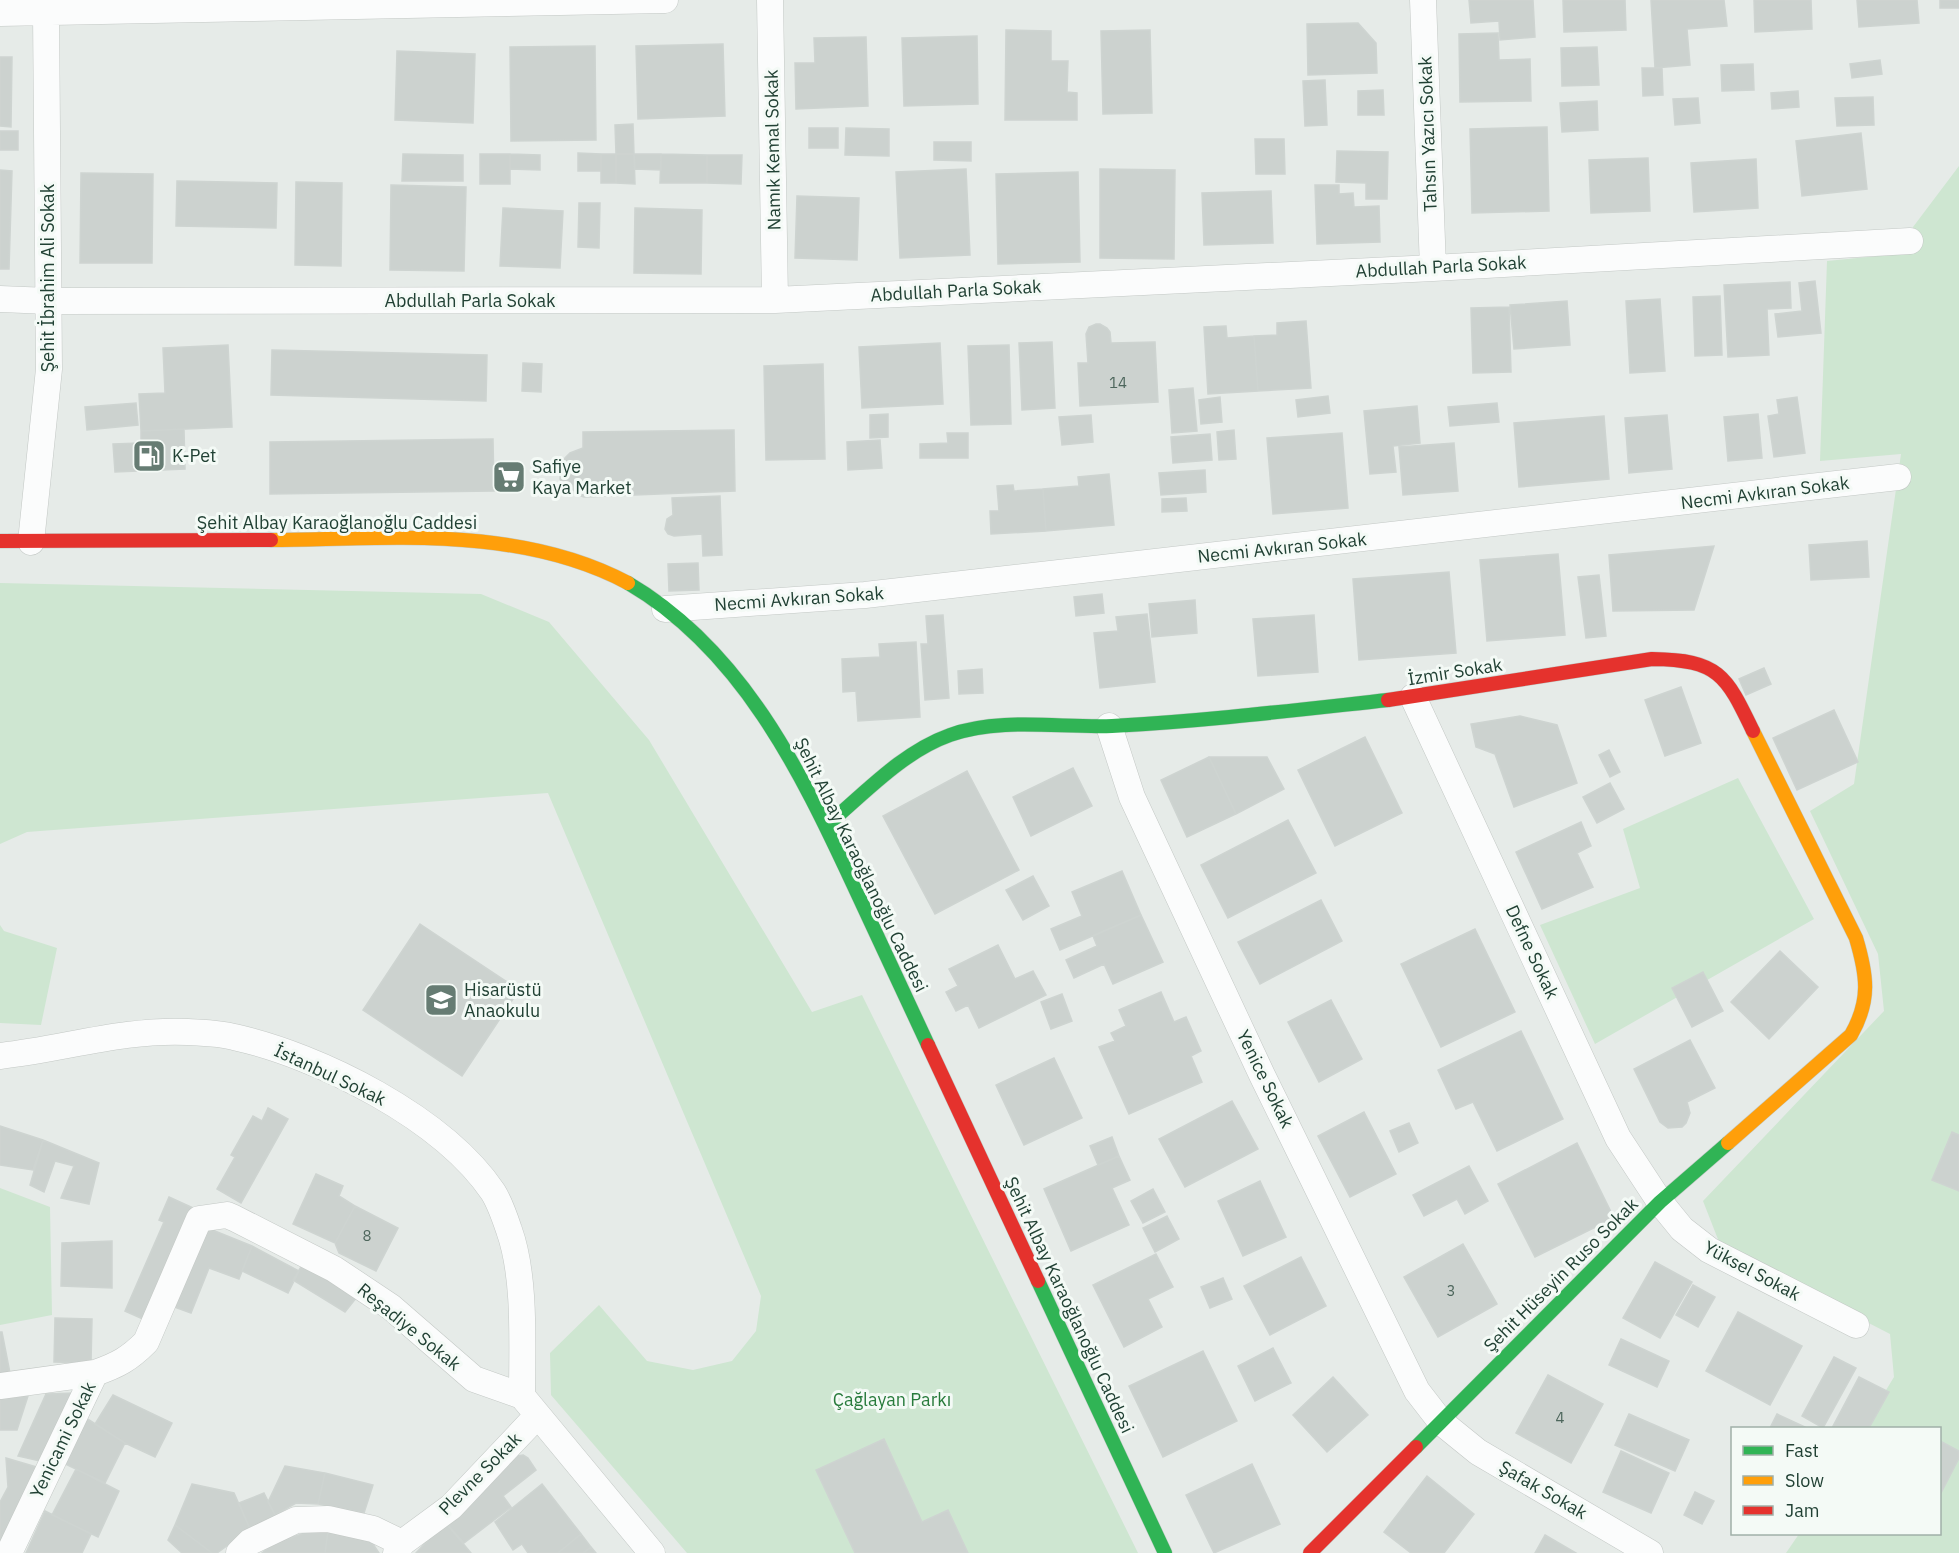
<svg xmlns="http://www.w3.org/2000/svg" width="1959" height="1553" font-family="'IBM Plex Sans',sans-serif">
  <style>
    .green { fill: #cee6d1 }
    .building { fill: #ccd2cf; stroke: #ced4d1; stroke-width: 1.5 }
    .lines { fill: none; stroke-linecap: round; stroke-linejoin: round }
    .street-casing { stroke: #c3c8c5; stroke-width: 27 }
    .fast-casing { stroke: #c1c9c5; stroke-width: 15 }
    .slow-casing { stroke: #c1c9c5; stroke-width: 15 }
    .jam-casing { stroke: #c1c9c5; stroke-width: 15 }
    .street { stroke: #fbfcfc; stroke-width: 26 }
    .fast { stroke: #30b455; stroke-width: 14 }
    .slow { stroke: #ff9f0a; stroke-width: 14 }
    .jam { stroke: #e5322d; stroke-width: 14 }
    .labels { text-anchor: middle; stroke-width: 6; stroke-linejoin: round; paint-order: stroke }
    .number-label { font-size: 15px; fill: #4d665c }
    .street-label { font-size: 18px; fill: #214134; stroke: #f4faf6 }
    .poi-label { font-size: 18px; fill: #214134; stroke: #f4faf6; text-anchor: start }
    .park-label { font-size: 18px; fill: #287b3c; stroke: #f4faf6 }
  </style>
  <rect width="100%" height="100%" fill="#e6ebe8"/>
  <path class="green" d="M1959 166V1553H1786L1799 1534H1940V1428H1863L1894 1377 1890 1334 1721 1247 1703 1201 1884 1011 1878 954 1810 811 1854 784 1901 454 1820 461 1827 261 1908 253 1913 227Z
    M0 583 481 594 549 622 649 740 812 1012 862 995 1138 1553H687L551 1395 550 1353 599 1305 647 1361 693 1370 732 1361 756 1331 761 1296 548 793 27 832 0 844Z
    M1738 778 1814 919 1595 1044 1540 925 1640 888 1623 829Z
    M0 925 4 931 57 948 41 1025 0 1023Z
    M0 1188 50 1207 52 1315 0 1325Z"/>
  <path class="building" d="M1469 0H1533L1535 37 1500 40 1499 21 1471 23Z
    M1563 0H1625L1626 30 1564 32Z
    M1651 0H1724L1727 26 1687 29 1690 65 1655 68Z
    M1754 0H1811L1812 29 1755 32Z
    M1857 0H1917L1919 23 1859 27Z
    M1940 0H1959V8H1940Z
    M1358 23 1376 43 1377 73 1308 75 1307 24Z
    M1006 30 1051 31V61H1068L1067 92 1077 93V120H1005Z
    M1150 30 1152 113 1103 114 1101 31Z
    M1498 33 1499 60 1530 59 1531 101 1460 102 1459 34Z
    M977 36 978 104 904 106 902 38Z
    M866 37 868 106 796 109 795 63H815L814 38Z
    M723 44 725 116 638 119 636 46Z
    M595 46 596 140 511 141 510 47Z
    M1597 47 1599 85 1562 86 1561 48Z
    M397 51 475 54 473 123 395 120Z
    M0 57H12L11 127 0 126Z
    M1880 60 1882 74 1852 78 1850 64Z
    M1753 64 1754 90 1722 91 1721 65Z
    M1642 68H1662L1663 95 1643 96Z
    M1325 80 1327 125 1305 126 1303 81Z
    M1383 90 1384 115H1358V91Z
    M1798 91 1799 107 1772 109 1771 93Z
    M1873 97 1874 125 1837 126 1835 98Z
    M1698 98 1700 123 1675 125 1673 99Z
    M1597 101 1598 130 1562 132 1560 103Z
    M633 124 634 154H616L615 125Z
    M1547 127 1549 211 1472 213 1470 129Z
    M809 128H838V148H809Z
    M846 128 889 129V156L845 155Z
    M0 131H18V150H0Z
    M1861 133 1867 189 1802 196 1796 141Z
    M1255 139H1284L1285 174H1256Z
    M934 142H971V161L934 160Z
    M1337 151 1388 152 1387 199H1366V183L1336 182Z
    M578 153 601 154V171H578Z
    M403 154 463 155V181H402Z
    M480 154H510V184H480Z
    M510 154 540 155V170L510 169Z
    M601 154H616V183H601Z
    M616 154H634L635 184 616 183Z
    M634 154H661V170L635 169Z
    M661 154 707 155V183H660Z
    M707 155H742L741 184 707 183Z
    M1648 158 1650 211 1591 213 1589 160Z
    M1756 159 1758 208 1694 212 1691 163Z
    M966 169 970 255 900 258 896 172Z
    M1100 169 1175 170 1174 259 1100 258Z
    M0 170 12 171 9 269H0Z
    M1078 172 1080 262 998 264 996 174Z
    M81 173 153 174 152 263H80Z
    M177 181 277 183 276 228 176 226Z
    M296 182 342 183 341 266 295 265Z
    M391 185 466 187 464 271 390 270Z
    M1315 185H1339V194L1353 193 1354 207 1379 206 1380 242 1317 244Z
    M1271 191 1273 243 1204 245 1202 193Z
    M797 196 859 198 857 260 795 258Z
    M579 203H600L599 248 578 247Z
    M503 208 563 211 560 268 500 266Z
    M635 208 702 210 701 274 634 273Z
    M1815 281 1821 333 1778 337 1775 314 1802 311 1799 283Z
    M1790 282 1791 308 1767 309 1769 355 1728 357 1724 285Z
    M1720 296 1722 355 1695 356 1693 297Z
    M1660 299 1665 371 1630 373 1626 301Z
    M1567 301 1570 345 1514 349 1510 305Z
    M1509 307 1511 372 1473 373 1471 308Z
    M1306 321 1311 388 1258 391 1254 336 1277 335V323Z
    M1096 324H1100L1107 328 1110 332 1111 343 1155 342 1158 402 1080 406 1078 363H1088L1086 334 1089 327Z
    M1226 326 1227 338 1254 336 1258 391 1208 394 1204 327Z
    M1052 342 1055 408 1022 410 1019 343Z
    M940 343 943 404 862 408 859 347Z
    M228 345 232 427 141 431 139 394 165 393 163 348Z
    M1009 345 1011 424 971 425 968 346Z
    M272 350 487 355 486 401 271 395Z
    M523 363 542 364 541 392 522 391Z
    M823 364 825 459 766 460 764 366Z
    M1193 388 1197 431 1172 433 1169 390Z
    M1328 396 1330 413 1298 417 1296 400Z
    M1220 397 1222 422 1201 424 1199 400Z
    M1797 397 1805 453 1774 457 1768 416 1779 414 1777 400Z
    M136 403 138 425 87 430 85 407Z
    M1497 403 1499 422 1450 426 1448 407Z
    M1417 406 1420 443 1393 446 1396 472 1370 474 1364 411Z
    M888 414V437L870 438V415Z
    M1758 414 1762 458 1728 461 1724 417Z
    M1091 415 1093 442 1062 445 1059 417Z
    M1667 415 1672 469 1629 473 1625 418Z
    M1604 416 1609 479 1519 487 1514 423Z
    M184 429 185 469 115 472 113 444 141 443V431Z
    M734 430 735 491 584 497 569 492 560 479 561 464 565 458 570 453 583 448V432Z
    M1234 430 1236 459 1219 460 1217 432Z
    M947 433H968V458H920V444L948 443Z
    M1342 433 1348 508 1273 514 1267 438Z
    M1210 434 1212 460 1173 463 1171 437Z
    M493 439 494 491 270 494V442Z
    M880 440 882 468 848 470 847 442Z
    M1454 443 1458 491 1403 495 1399 447Z
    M1205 470 1206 492 1161 495 1159 473Z
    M1109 474 1114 525 1046 531 1043 489 1079 486 1078 477Z
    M1013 485 1014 491 1043 489 1046 531 991 534 990 511H999L997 486Z
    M720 496 722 555 703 556 702 534 674 536 668 534 665 529 667 519 673 515 672 498Z
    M1186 498 1187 511 1162 512V499Z
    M1867 541 1869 577 1811 580 1809 545Z
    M1714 546 1694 610 1613 611 1609 555Z
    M1558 554 1565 635 1487 641 1480 560Z
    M698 563 699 590 669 591 668 564Z
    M1449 572 1456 653 1359 660 1353 579Z
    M1599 575 1606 636 1586 638 1578 577Z
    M1102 594 1104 613 1076 616 1074 597Z
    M1195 600 1197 633 1152 637 1149 604Z
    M1147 614 1155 682 1100 688 1094 633 1118 631 1116 617Z
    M943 615 949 698 925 700 921 644H928L926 616Z
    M1314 615 1318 672 1258 676 1253 619Z
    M916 642 920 717 858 721 856 691 843 692 842 659 880 657 879 644Z
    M1764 668 1771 684 1746 695 1739 679Z
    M982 669 983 693 959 694 958 671Z
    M1681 687 1701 743 1665 756 1645 700Z
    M1834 710 1858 762 1797 790 1773 738Z
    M1520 716 1557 725 1577 783 1514 807 1495 754 1476 747 1471 724Z
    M1365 737 1402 813 1335 846 1298 770Z
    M1609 750 1620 772 1610 777 1599 755Z
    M1209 757 1236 814 1187 837 1161 780Z
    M1209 757H1267L1284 789 1236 814Z
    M1073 768 1092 806 1031 836 1013 797Z
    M967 771 1019 870 935 914 883 816Z
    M1610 783 1624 809 1597 823 1583 797Z
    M1288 820 1316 873 1228 918 1201 865Z
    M1581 822 1591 846 1577 853 1593 887 1542 909 1516 852Z
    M1122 871 1141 915 1060 950 1051 929 1082 916 1072 892Z
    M1033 876 1049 906 1023 920 1006 890Z
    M1321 900 1342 941 1260 984 1238 942Z
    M1141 915 1163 962 1113 984 1104 964 1074 978 1066 960 1097 946 1093 936Z
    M420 924 519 990 462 1076 363 1010Z
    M1475 929 1515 1012 1441 1047 1401 964Z
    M998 945 1015 979 1033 971 1046 995 979 1028 968 1005 956 1011 946 992 958 986 949 969Z
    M1780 951 1818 987 1769 1039 1731 1002Z
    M1703 972 1723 1011 1692 1027 1672 988Z
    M1161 992 1174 1022 1186 1017 1201 1051 1191 1056 1202 1082 1129 1114 1099 1047 1115 1041 1111 1033 1126 1026 1119 1010Z
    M1062 994 1072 1021 1051 1029 1041 1002Z
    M1331 1000 1362 1059 1319 1082 1288 1022Z
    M1521 1031 1563 1119 1497 1151 1473 1102 1456 1109 1438 1070Z
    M1690 1040 1715 1088 1687 1102 1690 1113 1686 1123 1682 1127 1668 1128 1660 1122 1634 1069Z
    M1054 1058 1082 1118 1024 1145 996 1085Z
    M1232 1101 1258 1149 1185 1187 1159 1139Z
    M268 1108 288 1119 241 1203 217 1189 235 1157 231 1155 253 1116 262 1121Z
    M1364 1112 1396 1174 1350 1197 1318 1136Z
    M1409 1123 1418 1143 1399 1152 1390 1131Z
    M0 1126 43 1140 33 1170 0 1165Z
    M1952 1132 1959 1135V1191L1932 1180Z
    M1112 1137 1119 1156 1098 1165 1090 1146Z
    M43 1140 99 1163 89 1204 61 1198 74 1166 55 1161 44 1192 30 1185Z
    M1577 1143 1614 1218 1535 1257 1498 1184Z
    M1119 1156 1130 1180 1112 1188 1129 1225 1071 1251 1044 1189Z
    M1469 1166 1488 1201 1465 1214 1457 1199 1424 1216 1413 1195Z
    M316 1174 343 1186 339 1196 355 1206 335 1243 293 1224Z
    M1260 1181 1286 1237 1243 1256 1218 1201Z
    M1153 1189 1165 1212 1143 1223 1131 1201Z
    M169 1197 193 1208 145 1320 125 1311 164 1222 159 1220Z
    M355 1206 398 1228 376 1271 339 1253 335 1243Z
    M1167 1216 1179 1239 1155 1252 1143 1228Z
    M200 1225 252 1246 239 1279 209 1268 191 1313 169 1305Z
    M112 1241V1288L61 1286 62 1243Z
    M1463 1244 1497 1304 1438 1337 1404 1277Z
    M252 1246 299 1271 288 1293 242 1271Z
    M1156 1254 1173 1287 1148 1299 1162 1327 1124 1347 1093 1285Z
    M1301 1257 1326 1306 1270 1335 1244 1286Z
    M304 1262 357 1297 345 1312 293 1280Z
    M1655 1262 1692 1282 1660 1338 1623 1318Z
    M1223 1278 1232 1299 1210 1308 1201 1287Z
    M1693 1285 1715 1297 1698 1327 1676 1315Z
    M1738 1312 1802 1346 1770 1405 1706 1371Z
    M55 1318 92 1319 91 1363 54 1362Z
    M0 1332H2L10 1373 0 1375Z
    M1621 1339 1669 1361 1657 1387 1609 1365Z
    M1273 1348 1291 1383 1255 1401 1238 1366Z
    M1203 1351 1237 1421 1163 1457 1129 1386Z
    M1834 1357 1856 1368 1823 1428 1802 1416Z
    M1548 1375 1603 1404 1571 1463 1516 1433Z
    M1333 1377 1368 1415 1327 1452 1293 1415Z
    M1859 1377 1889 1392 1869 1428H1832Z
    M74 1393 44 1462 18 1456 46 1394Z
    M113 1395 172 1423 155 1457 125 1443 95 1424Z
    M28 1396 17 1430H0V1398Z
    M1629 1414 1689 1440 1675 1471 1615 1445Z
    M1777 1414 1807 1428H1770Z
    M86 1418 125 1443 105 1483 61 1462Z
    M884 1439 922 1522 948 1510 968 1553H855L816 1470Z
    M1940 1441 1959 1451V1458L1940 1495Z
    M1621 1451 1669 1473 1651 1513 1603 1492Z
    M523 1455 528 1458 536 1470 503 1496 511 1507 464 1543 445 1522 517 1456Z
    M6 1458 40 1468 0 1548V1502L8 1487Z
    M1252 1464 1280 1524 1214 1553 1186 1495Z
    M285 1466 325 1473 318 1504 296 1503 275 1515 268 1502Z
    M76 1469 119 1491 98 1537 52 1515Z
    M325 1473 373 1485 364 1513 318 1504Z
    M1427 1476 1474 1514 1444 1553H1411L1384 1532Z
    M192 1484 234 1493 250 1529 217 1553H212L175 1525Z
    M542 1484 581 1534 558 1553H528L522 1544 513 1550 495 1522Z
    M1695 1492 1714 1501 1702 1524 1684 1515Z
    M264 1493 275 1515 250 1529 239 1503Z
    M45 1511 91 1534 82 1553H26Z
    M445 1522 471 1553H416Z
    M175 1525 212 1553H182L168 1540Z
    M328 1531 325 1553H262L274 1543 305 1533Z
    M328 1531 371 1541 379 1553H325Z
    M581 1534 591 1547 583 1553H558Z
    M1545 1535 1576 1553H1535Z
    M591 1547 596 1553H583Z"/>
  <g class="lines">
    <g class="street-casing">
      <path id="street" d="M770 0 775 300
        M1423 0 1433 268
        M0 13 665 0
        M0 299 49 301 775 300 1433 268 1910 241
        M31 542 49 369 46 13
        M665 609 865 595 1898 477
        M1413 697 1618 1138 1660 1202 1682 1229 1709 1250 1856 1325
        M1109 726 1132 797 1262 1075 1417 1391 1441 1422 1478 1452 1650 1553
        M0 1056C64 1049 123 1029 188 1032 203 1033 219 1033 234 1037 320 1056 443 1118 493 1192 500 1203 505 1218 509 1230 526 1277 522 1346 522 1396
        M0 1386 95 1373
        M522 1396 652 1553
        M9 1553 95 1373C118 1365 129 1359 146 1342L199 1219 227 1215 234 1218 334 1269 391 1307 474 1379 522 1396
        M239 1553 250 1542 296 1520 328 1519 373 1529 402 1543
        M396 1553 402 1543 451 1507 537 1416"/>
    </g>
    <g class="fast-casing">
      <path id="fast" d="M628 583C741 649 800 770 853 884 878 938 903 991 928 1045
        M826 826C864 794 902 752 950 735 1000 717 1060 728 1112 726 1205 721 1296 710 1388 700
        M1038 1281 1165 1553
        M1416 1447 1660 1202 1728 1143"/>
    </g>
    <g class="slow-casing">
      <path id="slow" d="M271 540C390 539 519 525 628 583
        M1728 1143 1851 1035C1871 1000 1867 975 1856 938L1753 731"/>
    </g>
    <g class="jam-casing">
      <path id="jam" d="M0 541 271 540
        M1388 700 1652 659C1719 660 1726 675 1753 731
        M928 1045 1038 1281
        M1310 1553 1416 1447"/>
    </g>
    <use href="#street" class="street"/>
    <use href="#fast" class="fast"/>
    <use href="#slow" class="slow"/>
    <use href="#jam" class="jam"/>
  </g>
  <defs>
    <g id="fuel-square" transform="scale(1.725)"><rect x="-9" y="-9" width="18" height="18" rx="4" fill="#667c73" stroke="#f4faf6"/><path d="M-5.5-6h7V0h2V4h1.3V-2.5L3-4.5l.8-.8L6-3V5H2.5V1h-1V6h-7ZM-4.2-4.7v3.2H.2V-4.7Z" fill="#fff"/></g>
    <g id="supermarket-square" transform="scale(1.725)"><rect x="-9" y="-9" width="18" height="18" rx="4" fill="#667c73" stroke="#f4faf6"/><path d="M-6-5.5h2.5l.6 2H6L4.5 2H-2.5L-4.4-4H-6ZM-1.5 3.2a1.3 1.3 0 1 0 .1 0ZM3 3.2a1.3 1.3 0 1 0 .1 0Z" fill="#fff"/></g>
    <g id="school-square" transform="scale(1.725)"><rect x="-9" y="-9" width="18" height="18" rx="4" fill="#667c73" stroke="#f4faf6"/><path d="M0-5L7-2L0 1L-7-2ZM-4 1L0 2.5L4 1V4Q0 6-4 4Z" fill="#fff"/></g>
  </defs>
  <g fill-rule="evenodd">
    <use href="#fuel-square" x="149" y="456"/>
    <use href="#supermarket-square" x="509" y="477"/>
    <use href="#school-square" x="441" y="1000"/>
  </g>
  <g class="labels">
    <g class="number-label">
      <text x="1118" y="388">14</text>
      <text x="367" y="1241">8</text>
      <text x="1451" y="1296">3</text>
      <text x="1560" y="1423">4</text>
    </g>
    <g class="street-label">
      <text transform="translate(1428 134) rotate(-92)" y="6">Tahsın Yazıcı Sokak</text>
      <text transform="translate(773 150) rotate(-91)" y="6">Namık Kemal Sokak</text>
      <text transform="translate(1441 267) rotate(-3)" y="6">Abdullah Parla Sokak</text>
      <text transform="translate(48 278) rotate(-90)" y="6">Şehit İbrahim Ali Sokak</text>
      <text transform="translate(956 291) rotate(-3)" y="6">Abdullah Parla Sokak</text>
      <text x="470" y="307">Abdullah Parla Sokak</text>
      <text transform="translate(1765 493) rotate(-7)" y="6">Necmi Avkıran Sokak</text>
      <text x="337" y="529">Şehit Albay Karaoğlanoğlu Caddesi</text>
      <text transform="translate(1282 548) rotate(-6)" y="6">Necmi Avkıran Sokak</text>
      <text transform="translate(799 599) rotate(-4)" y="6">Necmi Avkıran Sokak</text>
      <text transform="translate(1455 672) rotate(-9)" y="6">İzmir Sokak</text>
      <text transform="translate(861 865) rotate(64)" y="6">Şehit Albay Karaoğlanoğlu Caddesi</text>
      <text transform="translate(1532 952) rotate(65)" y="6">Defne Sokak</text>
      <text transform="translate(330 1075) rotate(25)" y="6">İstanbul Sokak</text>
      <text transform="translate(1265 1079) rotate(64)" y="6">Yenice Sokak</text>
      <text transform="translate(1752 1271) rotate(28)" y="6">Yüksel Sokak</text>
      <text transform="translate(1561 1275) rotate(-45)" y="6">Şehit Hüseyin Ruso Sokak</text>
      <text transform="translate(1069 1305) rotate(65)" y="6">Şehit Albay Karaoğlanoğlu Caddesi</text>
      <text transform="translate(409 1327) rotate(39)" y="6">Reşadiye Sokak</text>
      <text transform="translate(63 1440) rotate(-64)" y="6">Yenicami Sokak</text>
      <text transform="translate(480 1474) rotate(-45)" y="6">Plevne Sokak</text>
      <text transform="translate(1543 1490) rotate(30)" y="6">Şafak Sokak</text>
    </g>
    <g class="poi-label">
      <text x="172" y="462">K-Pet</text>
      <text x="532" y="473">Safiye<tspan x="532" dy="21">Kaya Market</tspan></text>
      <text x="464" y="996">Hisarüstü<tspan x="464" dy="21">Anaokulu</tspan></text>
    </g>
    <g class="park-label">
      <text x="892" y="1406">Çağlayan Parkı</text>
    </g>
  </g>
  <rect x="1731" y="1427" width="210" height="108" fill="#f4faf6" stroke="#a0b0a8" stroke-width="1.5"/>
  <rect x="1743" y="1446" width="30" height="9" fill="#30b455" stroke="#a0b0a8" stroke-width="1.5"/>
  <text x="1785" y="1457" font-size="18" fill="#214134">Fast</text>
  <rect x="1743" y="1476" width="30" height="9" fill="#ff9f0a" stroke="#a0b0a8" stroke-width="1.5"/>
  <text x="1785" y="1487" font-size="18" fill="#214134">Slow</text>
  <rect x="1743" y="1506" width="30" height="9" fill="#e5322d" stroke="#a0b0a8" stroke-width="1.5"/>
  <text x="1785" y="1517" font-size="18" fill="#214134">Jam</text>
</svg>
